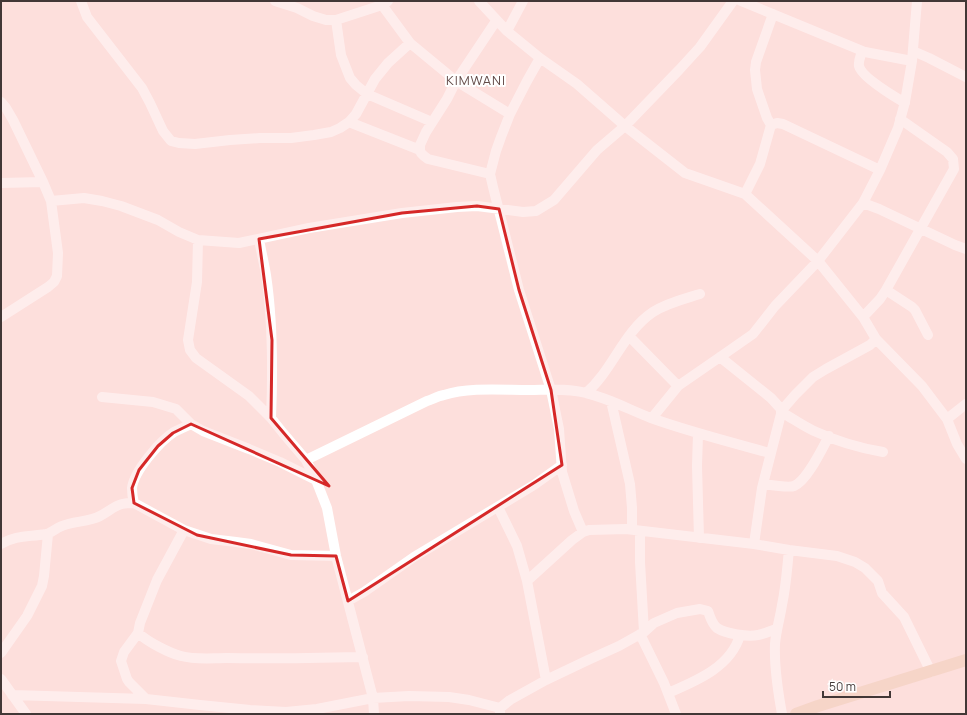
<svg xmlns="http://www.w3.org/2000/svg" width="967" height="715" font-family="Manrope,sans-serif">
  <style>
    .lines { fill: none; stroke-linecap: round; stroke-linejoin: round }
    .minor { stroke: #fff; stroke-width: 10 }
    .major { stroke: #edcaaf; stroke-width: 12 }
    .marked { fill: none; stroke: #d62828; stroke-width: 3; stroke-linejoin: round }
    .labels { text-anchor: middle; stroke-width: 4; stroke-linejoin: round; paint-order: stroke }
    .quarter-label { font-size: 13px; letter-spacing: 1px; fill: #634b48; stroke: #fff }
  </style>
  <rect width="100%" height="100%" fill="#fddfdc"/>
  <g class="lines">
    <path class="minor" d="M81 1 87 17 142 88 150 103 163 131 171 141 179 143 195 144 230 140 260 138H291L314 135 331 132 340 128 349 122 356 114 375 79 388 63 410 43
      M275 1 297 8 313 16 326 20H336L382 5 388 1
      M479 1 507 31 540 58 577 84 625 126 685 173 745 194 818 261 863 317 876 339 922 386 947 419 957 444 966 459
      M741 1 865 52 912 61
      M382 5 410 43 456 81 510 114
      M336 20 341 55 350 78 356 85 367 94 432 122
      M507 31 523 1
      M862 51C861 55 858 61 859 66 861 77 895 97 905 103
      M913 51 929 58 966 77
      M540 58 527 81 510 114 501 137 496 151 490 174 493 187 519 290 551 390 559 429 562 472 574 511 583 532
      M1 102 6 108 13 120 43 182 51 201 58 253 57 276 54 282 48 287 1 317
      M349 122 420 150
      M771 125 767 118 757 89 755 70 756 62 773 14
      M490 174 428 159 424 156 421 153 420 150V145L426 132 447 99 456 81 496 21
      M1 183 43 182
      M745 194 760 164 771 125 777 123 783 124 880 170
      M51 201 84 198 102 201 121 206 158 220 179 232 198 240 239 243 309 228 402 213 457 207 477 206 523 212 536 211 554 200 597 150 625 126 679 70 700 47 733 1
      M863 203 879 209 955 245 966 249
      M259 239C261 251 264 263 266 275 273 322 273 370 271 418
      M198 240 197 282 188 340 190 350 196 358 249 396 271 418 283 433 306 460 316 480 327 508 336 556 373 698 374 714
      M886 290 912 307 915 310 928 335
      M863 317 880 299 886 290 954 169 953 159 947 152 900 119
      M629 336 678 386
      M720 357 771 398 782 410
      M586 393C613 370 623 332 653 312 667 303 684 299 700 294
      M102 397 153 402 176 409 191 424 203 431 249 449 280 462 316 480
      M611 401 630 484 632 508V529
      M781 412C792 418 803 426 814 431 836 441 859 448 883 452
      M652 418 678 386 720 357 753 334 775 306 818 261 863 203 880 170 898 128 905 102 912 61 917 1
      M947 419 966 404
      M191 424C185 427 180 429 174 432 160 441 134 471 132 488 132 492 133 499 134 503L184 530 211 539 236 542 251 544 291 555 336 556
      M698 434 697 466 699 538
      M306 460 427 401C433 399 438 396 444 395 469 387 502 390 529 390 547 390 568 388 586 393 608 398 630 410 651 418 690 432 730 442 770 453
      M763 484C770 485 789 488 794 486 807 481 822 449 829 436
      M498 507 517 546 527 581 546 680
      M184 530 157 580 140 623 138 633C148 642 169 653 181 656 196 660 212 658 227 658 273 659 318 658 363 657
      M640 531V562L644 632
      M1 544C16 535 29 537 46 534 51 533 56 528 62 526 74 521 89 522 100 516 108 512 114 506 122 504 126 503 130 503 134 503
      M754 544 762 488 782 410 795 395 813 377 826 369 870 345 876 339
      M527 581 572 540 583 532 589 530 626 529 754 544 789 550 837 556 855 562 865 568 878 581 882 593 904 617 931 672
      M348 601 364 592 414 557 534 485 562 465
      M138 633 124 652 121 661 127 679 129 682 146 699
      M640 634 664 683 676 714
      M1 653 27 616 42 586 44 576 48 534
      M1 679 26 714
      M668 693C696 681 731 667 740 635
      M12 695 146 699 200 705 250 710 286 712 317 709 373 698 409 696 449 697 469 700 500 708
      M500 714V708L510 700 546 680 588 660 619 646 644 632 654 623 677 613 700 609 708 611C710 617 712 624 717 628 726 634 748 637 758 635 764 634 770 631 776 629
      M782 714C778 692 774 667 775 644 776 631 780 618 782 605 786 587 787 569 789 550"/>
    <path class="major" d="M796 714 818 706 966 660"/>
  </g>
  <path d="M0 0H967V715H0ZM477 206 499 209 519 290 551 390 562 465 348 601 336 556 291 555 197 535 134 503 132 488 139 470 158 446 173 433 191 424 329 486 271 418 272 340 259 239 402 213Z" fill="#fddfdc" fill-opacity=".55" fill-rule="evenodd"/>
  <path class="marked" d="M477 206 499 209 519 290 551 390 562 465 348 601 336 556 291 555 197 535 134 503 132 488 139 470 158 446 173 433 191 424 329 486 271 418 272 340 259 239 402 213Z"/>
  <g class="labels">
    <g class="quarter-label">
      <text x="476" y="85">KIMWANI</text>
    </g>
  </g>
  <rect width="967" height="715" fill="none" stroke="#423736" stroke-width="4"/>
  <path d="M823 691v6h67v-6" fill="none" stroke="#423736" stroke-width="2"/>
  <text x="829" y="691" font-size="12" fill="#423736" stroke="#ffffff" stroke-width="3" paint-order="stroke">50 m</text>
</svg>
